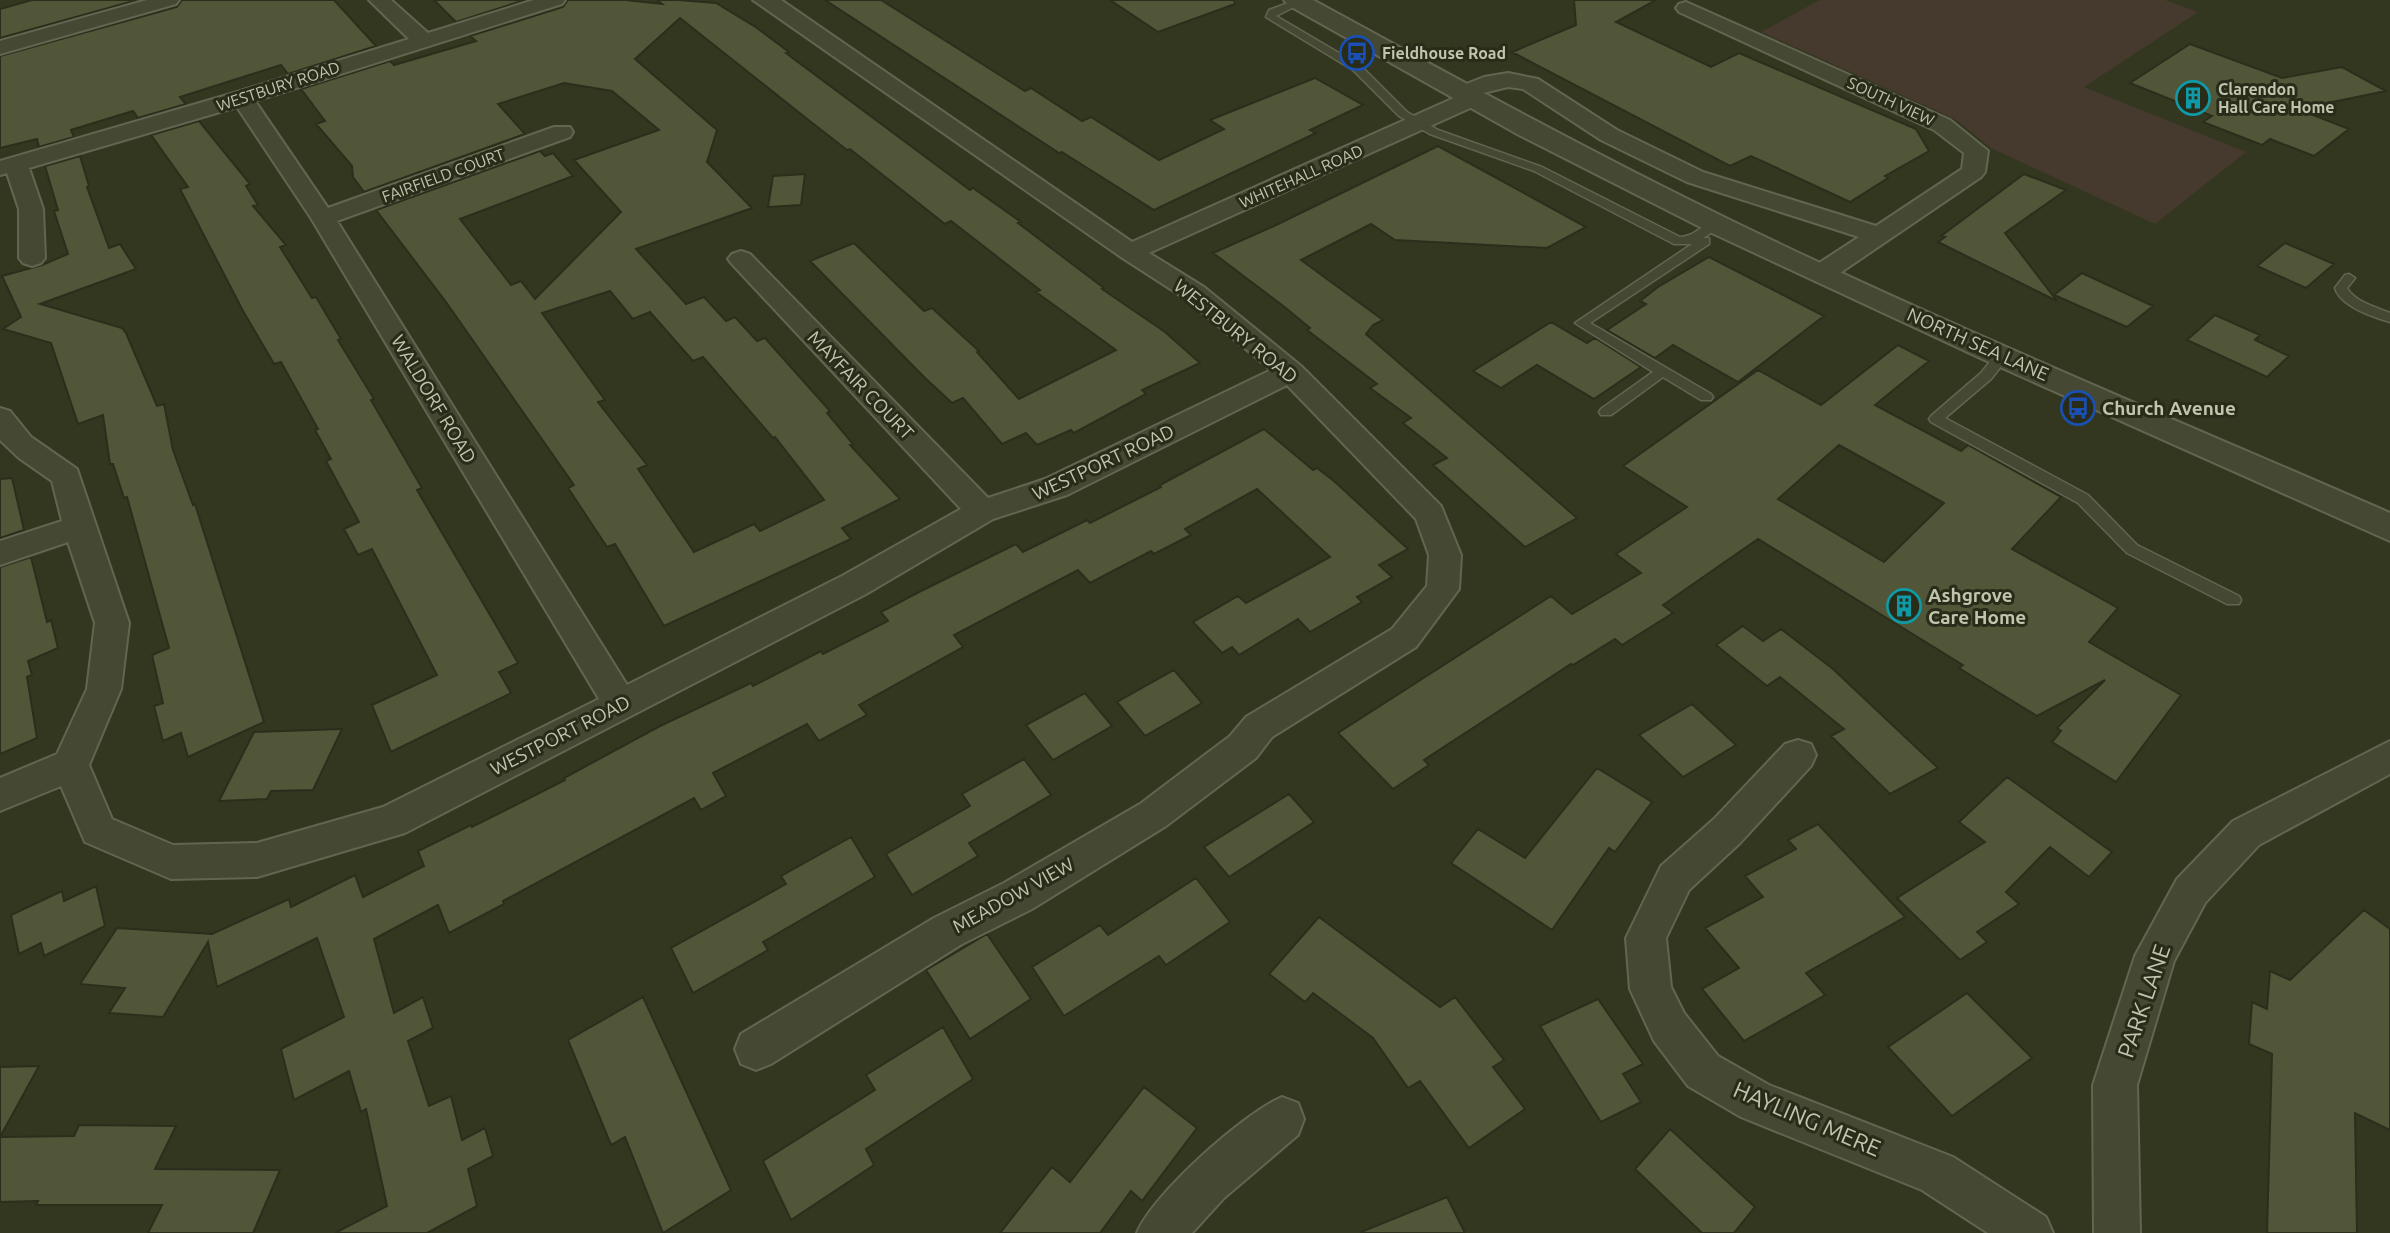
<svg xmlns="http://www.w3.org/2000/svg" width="2390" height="1233" font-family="Ubuntu,sans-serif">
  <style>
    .green { fill: #46392d }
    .building { fill: #515639; stroke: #2b2e1b; stroke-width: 2; fill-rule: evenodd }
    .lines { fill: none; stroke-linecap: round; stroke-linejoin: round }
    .service-casing { stroke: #626651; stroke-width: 3 }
    .minor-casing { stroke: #626651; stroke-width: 4 }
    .tertiary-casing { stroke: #626651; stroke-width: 4 }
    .service { fill: #454833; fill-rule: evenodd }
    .minor { fill: #454833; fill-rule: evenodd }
    .tertiary { fill: #454833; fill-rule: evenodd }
    .labels { text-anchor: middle; stroke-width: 6; stroke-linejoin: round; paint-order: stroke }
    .far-poi-label { font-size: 16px; font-weight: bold; fill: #c0c5ae; stroke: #292c19; text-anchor: start }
    .far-street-label { font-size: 16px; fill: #c0c5ae; stroke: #292c19 }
    .street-label { font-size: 19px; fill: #c0c5ae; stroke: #292c19 }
    .poi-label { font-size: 19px; font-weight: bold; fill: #c0c5ae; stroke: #292c19; text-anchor: start }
    .near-street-label { font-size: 23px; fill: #c0c5ae; stroke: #292c19 }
  </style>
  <rect width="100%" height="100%" fill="#343720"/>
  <path class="green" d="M1820 0H2165L2198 12 2084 87 2246 152 2155 224 1991 148 1955 119 1761 32Z"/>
  <path class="building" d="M32 0H137L0 38V9Z
    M182 0H334L376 46 288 74 281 65 180 97 186 104 138 118 133 111 71 130 74 137 39 147 37 139 0 148V56L177 7Z
    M434 0H525L456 22Z
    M568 0H625L662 4 657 0H678L716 3 757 28 789 52 786 53 970 190 973 188 1021 222 1018 223 1104 288 1102 289 1165 332 1200 363 1142 390 1146 394 1074 433 1071 430 1037 445 1026 433 1002 444 963 398 952 403 924 377 810 261 854 243 924 311 932 308 979 351 977 352 1019 399 1116 350 1036 292 1040 290 951 221 945 224 850 149 847 150 811 122 680 18 635 59 717 130 707 162 752 208 636 249 686 304 704 297 726 321 735 317 757 341 765 338 830 411 827 413 853 444 850 445 900 499 842 528 851 539 664 626 615 544 607 547 568 488 574 485 446 302 376 210 540 151 545 156 553 153 573 176 460 219 511 285 521 281 535 299 621 212 574 160 659 130 612 91 564 83 498 104 525 134 364 192 353 177 352 166 316 124 325 121 301 89 390 61 394 65 476 41 470 36 563 7ZM610 291 633 319 650 312 693 361 703 357 773 438 775 437 824 500 760 531 754 524 694 552 638 469 647 465 598 402 605 400 542 313Z
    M825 0H881L1025 91 1031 88 1082 121 1091 117 1159 160 1224 129 1210 120 1315 78 1363 105 1310 130 1316 133 1154 210 1062 152 1059 153Z
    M1110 0H1234L1235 4 1158 32Z
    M1574 0H1656L1616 22 1711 67 1739 53 1916 129 1929 151 1885 176 1888 178 1850 202 1751 156 1730 166 1512 52 1576 25Z
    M2190 44 2282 78 2342 67 2386 91 2298 109 2349 129 2314 156 2270 139 2262 145 2203 122 2212 116 2130 83Z
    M199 121 250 184 246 186 258 205 253 206 286 245 280 247 312 298 316 297 341 339 338 340 374 399 371 400 422 488 417 490 518 663 499 672 511 693 391 752 372 705 437 675 372 549 358 555 344 529 359 522 326 461 331 459 315 430 318 429 281 362 274 364 243 311 180 189 188 187 151 135Z
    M1438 146 1586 227 1547 248 1395 240 1371 224 1301 260 1383 320 1373 325 1366 334 1577 518 1525 547 1433 465 1447 458 1403 423 1411 418 1370 388 1377 384 1307 330 1310 328 1282 305 1213 253 1272 227Z
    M80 156 89 186 87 187 109 248 120 244 136 269 40 304 122 328 126 333 157 406 164 404 173 450 193 505 195 504 264 722 188 757 181 733 163 741 154 706 163 703 152 655 169 648 127 497 124 498 113 464H110L103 415 78 424 51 343 3 329 21 317 2 276 42 265 68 254 54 211 58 210 45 166Z
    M805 174 801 205 768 207 773 176Z
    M2024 174 2066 190 2005 233 2057 301 1938 242 1945 237 1941 236Z
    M2285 243 2334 264 2306 288 2257 266Z
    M1709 257 1824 316 1738 382 1673 345 1655 358 1607 330 1646 304 1640 301 1658 287Z
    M2082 273 2153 306 2127 327 2054 295Z
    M2215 315 2260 335 2255 340 2289 356 2267 377 2187 340Z
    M1551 322 1587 343 1595 338 1641 367 1594 399 1537 365 1501 388 1473 371Z
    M1898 345 1929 361 1875 405 1961 451 1968 445 2061 497 2012 549 2118 608 2089 642 2181 695 2116 782 2052 742 2061 731 2057 728 2105 680 2037 716 1959 668 1963 665 1758 539 1663 605 1673 613 1622 645 1615 639 1573 665 1571 664 1424 760 1429 765 1393 789 1338 733 1551 596 1572 614 1641 573 1616 554 1687 507 1623 466 1758 370 1821 405ZM1839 445 1944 503 1884 562 1778 499Z
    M1264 429 1313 470 1317 468 1334 481 1408 549 1379 565 1392 577 1357 597 1362 602 1310 632 1298 619 1239 655 1232 647 1222 653 1193 622 1238 596 1246 603 1330 557 1257 489 1185 529 1191 535 1154 554 1151 551 1090 583 1078 570 954 635 963 647 859 705 867 715 819 741 807 724 713 773 726 796 701 810 694 798 503 901 504 904 449 933 438 905 374 939 394 1013 423 997 433 1028 408 1041 429 1106 451 1096 462 1140 485 1128 493 1156 468 1169 477 1206 427 1233H335L387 1206 366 1109 361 1112 349 1071 294 1100 281 1049 344 1017 317 938 217 987 208 942 163 1017 109 1013 125 988 80 984 117 928 212 934 289 899 291 907 355 875 363 897 424 866 418 851 471 825 472 827 565 780 564 778 660 726 751 683 753 686 821 651 823 654 888 621 881 612 919 592 1016 544 1023 552 1087 520 1090 523 1161 487 1160 485Z
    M12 478 24 530 0 538V479Z
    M31 557 47 622 51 620 58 648 28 661 32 675 27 677 37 738 0 754V567Z
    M1743 626 1763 641 1781 629 1833 669 1938 768 1890 794 1831 736 1844 729 1780 677 1767 686 1716 645Z
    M1174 670 1202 703 1145 736 1117 702Z
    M1085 693 1112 726 1053 760 1026 725Z
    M1692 704 1736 745 1683 777 1639 735Z
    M342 729 313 790 271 791 267 799 219 801 254 732Z
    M1024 759 1051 795 969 843 978 856 912 895 886 854 970 806 962 794Z
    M1597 768 1652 802 1615 852 1609 848 1552 930 1451 863 1478 829 1525 858Z
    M2007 777 2112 852 2089 877 2050 847 2006 892 2019 904 1977 932 1987 942 1960 960 1897 898 1985 842 1959 822Z
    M1289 794 1314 822 1229 877 1204 847Z
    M1818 824 1905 917 1806 973 1825 995 1744 1041 1702 989 1739 968 1705 928 1763 897 1745 876 1796 849 1788 840Z
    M851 837 875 877 763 942 768 950 693 993 671 948 786 884 781 876Z
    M1196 878 1230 922 1166 965 1159 956 1064 1016 1032 967 1100 925 1108 935Z
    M96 886 105 926 44 956 41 943 19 954 11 915 62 891 64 901Z
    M2364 910 2390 929V1130L2355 1113 2357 1233H2267L2272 1054 2249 1044 2252 1002 2267 1009 2270 971 2290 980Z
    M1319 917 1440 1007 1455 997 1504 1060 1493 1067 1525 1109 1469 1148 1420 1081 1408 1088 1373 1038 1313 993 1305 1002 1269 974Z
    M987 934 1031 999 970 1039 926 970Z
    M1967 993 2032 1058 1952 1116 1888 1047Z
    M643 997 731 1190 663 1233 625 1137 611 1145 568 1040Z
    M1598 999 1643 1064 1623 1074 1641 1102 1601 1122 1540 1026Z
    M943 1027 973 1079 866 1149 874 1165 791 1220 763 1161 875 1090 866 1075Z
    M39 1066 0 1137 74 1136 79 1125 176 1126 155 1169 280 1170 253 1233H148L162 1205H36L38 1201 0 1202V1067Z
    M1144 1087 1197 1128 1142 1201 1131 1191 1100 1233H1000L1052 1167 1070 1182Z
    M1670 1129 1755 1207 1734 1233H1702L1635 1169Z
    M1447 1197 1465 1233H1362L1361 1232Z"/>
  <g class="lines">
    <g class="service-casing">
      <path id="service" d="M1296 0 1304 2 1276 16 1361 66 1407 112 1438 130 1542 167 1680 237C1696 237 1705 220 1720 221V227L1703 238H1709V244L1590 323 1711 394 1713 397 1711 400H1701L1663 377 1611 415H1601L1599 412 1601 409 1653 372 1575 323 1692 244H1674L1534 171 1430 134 1399 116 1353 70 1266 17 1269 10Z
        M2349 274 2355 278 2347 288C2355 302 2376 307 2390 313V322C2373 317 2340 306 2335 288L2345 275Z
        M2002 352 2009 356 1991 379 1945 418 2088 495 2137 545 2239 596 2241 600 2239 604H2227L2127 553 2078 503 1931 422 1929 419 1931 416 1981 373 1997 353Z"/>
    </g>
    <g class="minor-casing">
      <path id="minor" d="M147 0H179L176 4 0 54V41Z
        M369 0H391L428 33 534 0H565L562 4 255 101 328 208 554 127H570L573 132 570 137 337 221 627 685 842 576 961 509 732 264 728 259 732 254 741 251 750 254 988 498 1045 479 1271 370 1186 299 1121 257 753 0H781L1132 242 1454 98 1451 94 1454 89 1484 77 1508 73 1538 79 1617 130 1703 172 1876 226 1962 169 1964 153 1934 130 1679 12 1676 8 1679 4 1686 2 1950 120 1988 151 1985 172 1981 177 1831 279 1822 281 1813 279 1809 273 1813 267 1859 237 1687 182 1601 140 1523 89 1508 87 1479 94 1482 99 1479 104 1149 253 1204 287 1301 366 1441 506 1461 555 1459 589 1416 647 1272 737 1256 758 1166 826 1032 909 962 944 771 1064 756 1070 741 1064 735 1049 741 1034 934 918 1004 883 1140 804 1230 736 1246 717 1392 629 1427 586 1429 555 1416 519 1287 385 1067 495 993 519 866 594 405 833 257 877 171 879 85 842 61 786 0 811V778L57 754 87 689 95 623 68 542 0 565V541L62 521 52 481 19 458 0 440V408L10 411 31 437 77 469 129 623 121 689 89 765 112 819 173 845 257 843 383 807 599 699 311 218 237 107 29 168 43 209 45 258 41 263 32 266 23 263 19 258V209L7 173 0 175V161L234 93 409 39Z
        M1798 740 1811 744 1816 755 1811 766 1740 843 1689 890 1666 938 1671 987 1684 1013 1718 1056 1769 1085 1953 1157 2046 1217 2053 1233H1988L1922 1190 1741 1117 1688 1086 1654 1041 1630 989 1626 938 1661 866 1714 819 1785 744Z
        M2390 741V774L2259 845 2205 903 2174 961 2137 1085 2140 1233H2094L2093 1085 2135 956 2177 879 2233 821Z
        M1282 1097 1298 1103 1304 1119 1298 1135 1224 1198 1192 1233H1137C1152 1195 1244 1113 1282 1097Z"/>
    </g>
    <g class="tertiary-casing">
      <path id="tertiary" d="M1284 0H1313C1452 76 1590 152 1732 221 1948 326 2170 417 2390 513V541L1991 363 1714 234 1519 135 1288 5Z"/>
    </g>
    <use href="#service" class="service"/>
    <use href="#minor" class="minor"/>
    <use href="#tertiary" class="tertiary"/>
  </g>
  <defs>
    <g id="bus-ring" transform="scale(1.75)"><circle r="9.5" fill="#292c19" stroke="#1a4fb4" stroke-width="1.5"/><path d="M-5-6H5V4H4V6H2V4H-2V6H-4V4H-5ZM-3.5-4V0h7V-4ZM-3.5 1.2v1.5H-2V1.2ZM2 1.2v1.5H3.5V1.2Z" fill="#1a4fb4"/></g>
    <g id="building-ring" transform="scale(1.75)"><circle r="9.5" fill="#292c19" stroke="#0f9aa8" stroke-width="1.5"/><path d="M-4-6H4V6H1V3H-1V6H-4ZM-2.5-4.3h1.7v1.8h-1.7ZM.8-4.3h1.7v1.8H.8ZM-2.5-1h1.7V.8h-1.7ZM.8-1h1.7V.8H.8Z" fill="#0f9aa8"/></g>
  </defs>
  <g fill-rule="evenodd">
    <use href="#bus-ring" x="1357" y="53"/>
    <use href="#building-ring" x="2193" y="98"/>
    <use href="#bus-ring" x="2078" y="408"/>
    <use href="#building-ring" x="1904" y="606"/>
  </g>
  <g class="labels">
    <g class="far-poi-label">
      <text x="1382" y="59">Fieldhouse Road</text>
      <text x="2218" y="95">Clarendon<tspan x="2218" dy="18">Hall Care Home</tspan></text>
    </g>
    <g class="far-street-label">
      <text transform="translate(278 86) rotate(-18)" y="6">WESTBURY ROAD</text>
      <text transform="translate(1891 101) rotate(25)" y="6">SOUTH VIEW</text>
      <text transform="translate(443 175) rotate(-20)" y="6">FAIRFIELD COURT</text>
      <text transform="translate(1301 176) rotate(-24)" y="6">WHITEHALL ROAD</text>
    </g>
    <g class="street-label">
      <text transform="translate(1236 331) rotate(39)" y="7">WESTBURY ROAD</text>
      <text transform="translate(1978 344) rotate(24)" y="7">NORTH SEA LANE</text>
      <text transform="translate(861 385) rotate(46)" y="7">MAYFAIR COURT</text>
      <text transform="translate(434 399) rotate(59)" y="7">WALDORF ROAD</text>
      <text transform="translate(1103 462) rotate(-25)" y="7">WESTPORT ROAD</text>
      <text transform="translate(560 735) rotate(-27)" y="7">WESTPORT ROAD</text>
      <text transform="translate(1013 895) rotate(-29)" y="7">MEADOW VIEW</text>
    </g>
    <g class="poi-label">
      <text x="2102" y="415">Church Avenue</text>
      <text x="1928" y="602">Ashgrove<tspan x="1928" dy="22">Care Home</tspan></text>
    </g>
    <g class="near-street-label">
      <text transform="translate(2144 1001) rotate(-71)" y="8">PARK LANE</text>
      <text transform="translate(1807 1119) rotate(23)" y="8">HAYLING MERE</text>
    </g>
  </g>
</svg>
